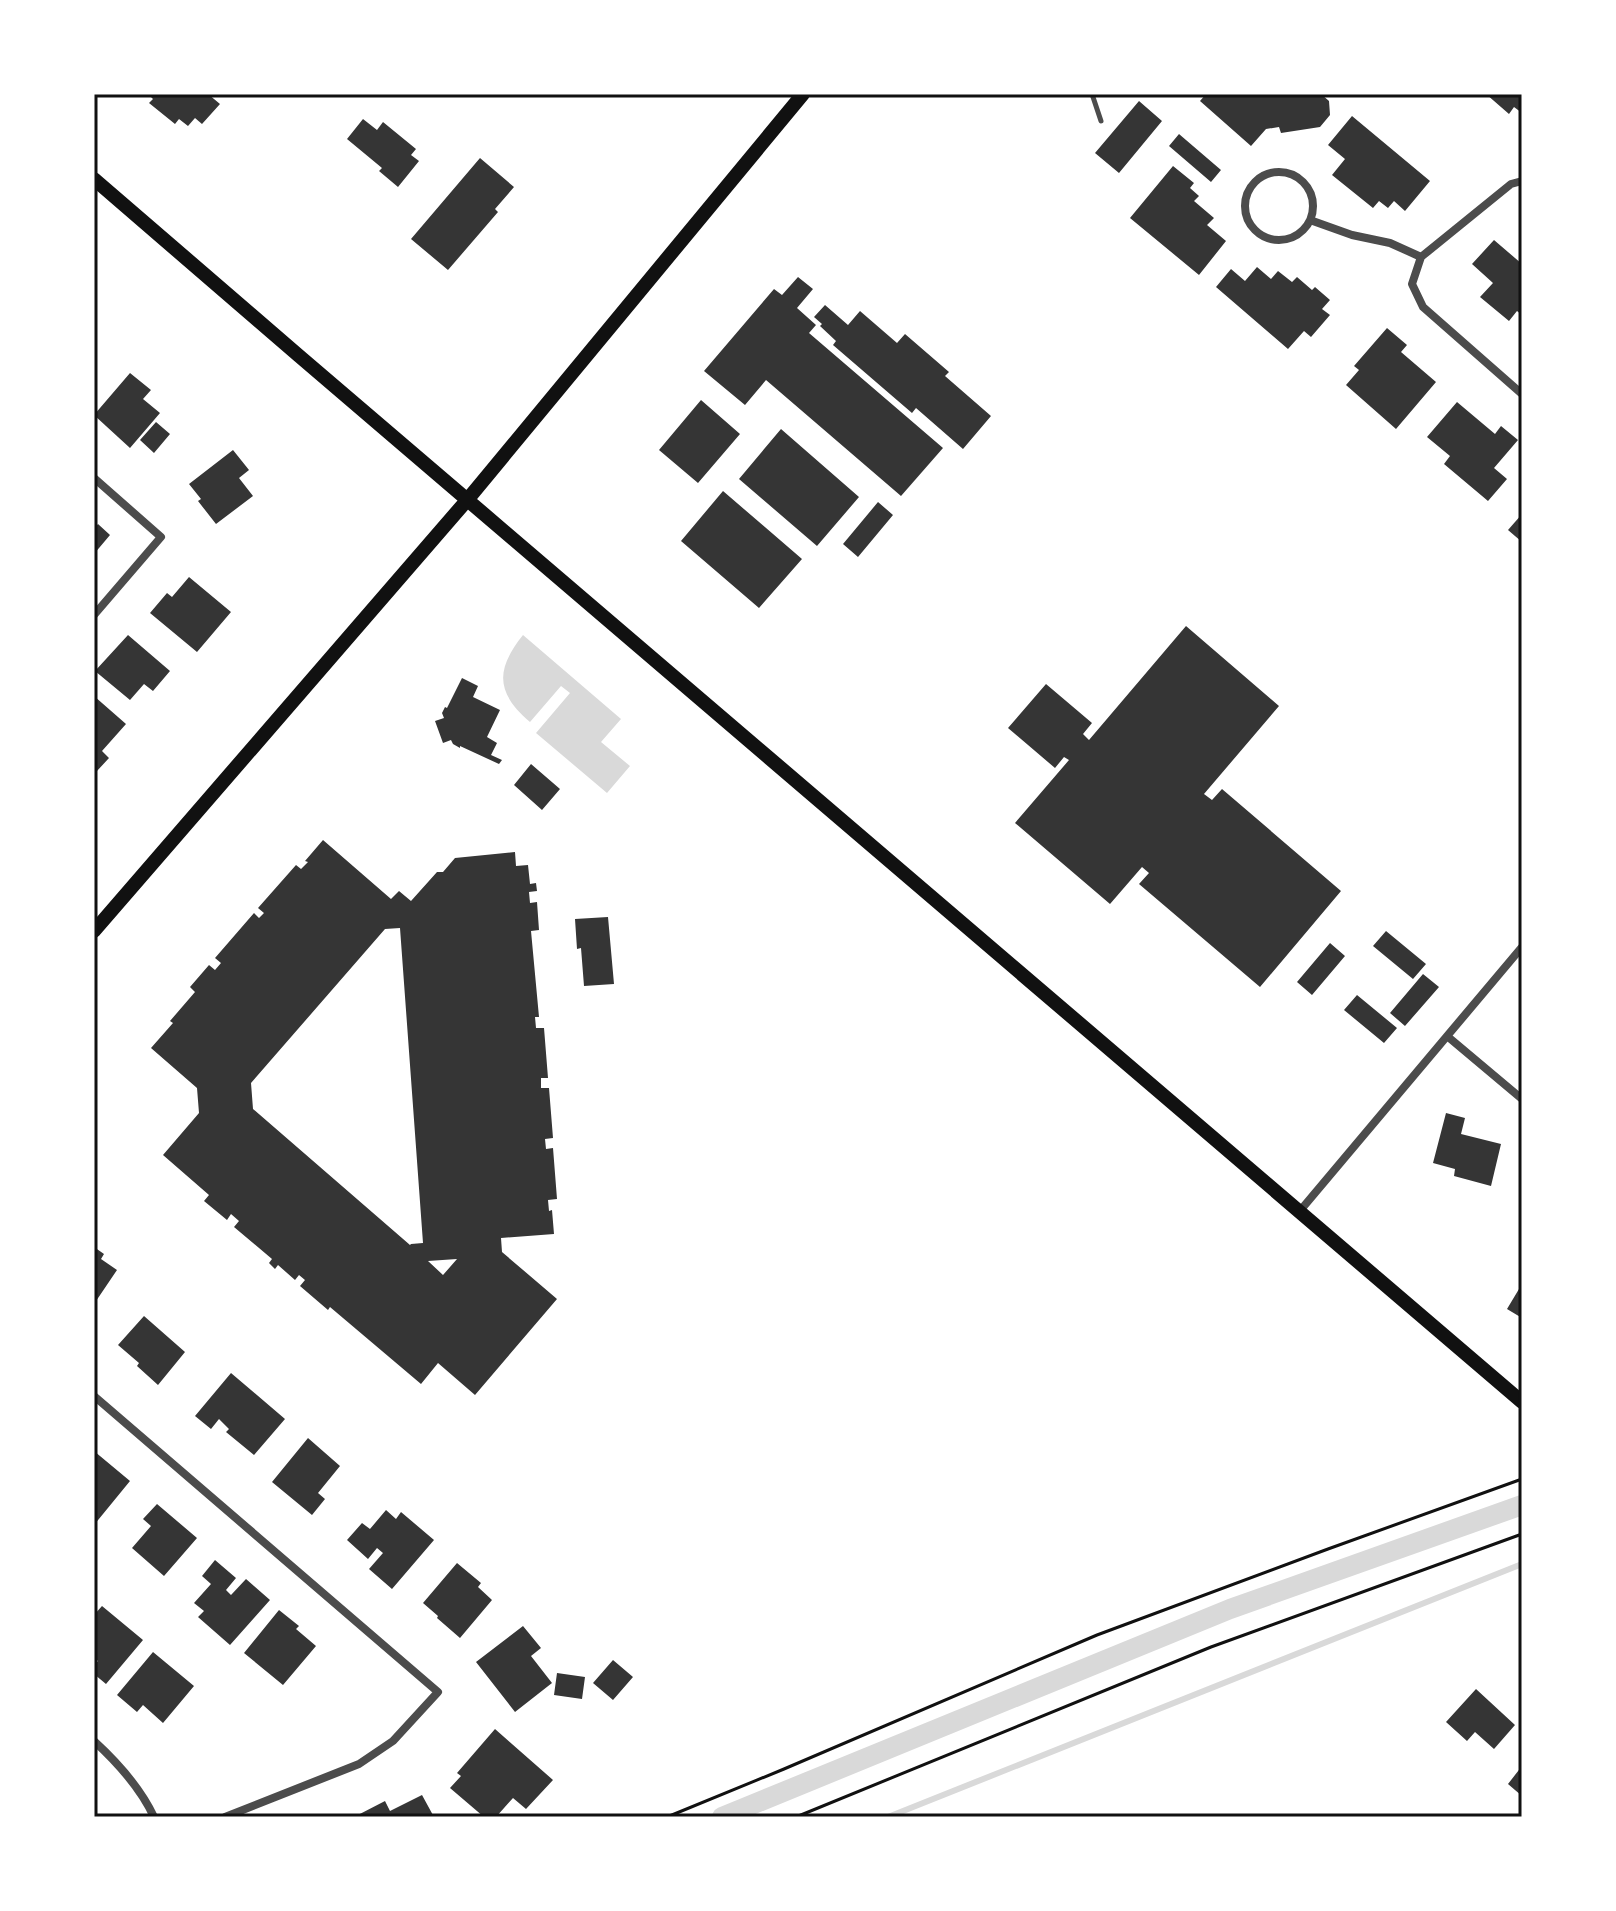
<svg xmlns="http://www.w3.org/2000/svg" width="1616" height="1911" font-family="'Fira Sans Condensed',sans-serif">
  <style>
    .water { fill: #d9d9d9 }
    .lines { fill: none; stroke-linecap: round; stroke-linejoin: round }
    .stream { stroke: #d9d9d9; stroke-width: 6 }
    .canal { stroke: #d9d9d9; stroke-width: 20 }
    .building { fill: #353535; fill-rule: evenodd }
    .path { stroke: #111; stroke-width: 3 }
    .service { stroke: #4c4c4c; stroke-width: 5 }
    .minor { stroke: #4c4c4c; stroke-width: 8 }
    .secondary { stroke: #111; stroke-width: 14 }
    .neatline { fill: none; stroke: #111; stroke-width: 3 }
  </style>
  <rect width="100%" height="100%" fill="#fff"/>
  <path class="water" d="M523 635 621 719 601 742 630 766 607 793 536 733 570 693 561 686 530 722C496 693 495 670 523 635Z"/>
  <g class="lines">
    <path class="stream" d="M888 1817 1522 1564"/>
    <path class="canal" d="M722 1817 1230 1609 1522 1505"/>
  </g>
  <path class="building" d="M148 94H208L220 104 202 124 195 118 188 126 179 119 175 124 149 103 153 99Z
    M1206 94H1321L1329 101 1330 115 1320 127 1281 133 1279 127 1266 129 1251 146 1200 101Z
    M1486 94H1522V113L1514 107 1509 114Z
    M1139 101 1162 121 1119 173 1095 153Z
    M1352 116 1430 181 1405 211 1394 201 1388 208 1379 201 1373 208 1332 175 1345 159 1328 145Z
    M363 119 377 130 383 122 416 149 411 155 419 161 398 187 379 171 382 168 347 139Z
    M1179 134 1221 170 1211 182 1169 146Z
    M480 158 514 187 495 209 498 212 448 270 411 239Z
    M1173 166 1194 183 1190 188 1199 196 1194 201 1214 218 1207 225 1226 241 1199 275 1130 218Z
    M1494 240 1522 264V315L1517 311 1509 321 1480 297 1493 283 1472 264Z
    M1257 267 1271 279 1278 271 1292 282 1297 277 1312 290 1315 287 1330 300 1322 309 1330 315 1311 337 1304 331 1288 349 1216 287 1231 269 1245 281Z
    M798 277 813 289 797 308 816 325 809 333 943 448 901 496 766 380 745 405 704 371 774 289 782 295Z
    M825 305 848 325 860 311 897 343 905 334 949 372 945 376 991 416 963 449 916 408 912 413 833 345 836 341 820 326 822 324 814 317Z
    M1387 328 1407 345 1401 352 1436 382 1396 429 1346 385 1359 370 1354 366Z
    M130 373 151 390 143 399 160 413 130 448 94 415Z
    M701 400 740 434 698 483 659 450Z
    M1457 402 1495 434 1501 426 1518 440 1494 468 1507 479 1488 501 1444 464 1450 456 1427 437Z
    M156 422 170 434 154 453 140 440Z
    M781 429 859 497 817 546 739 479Z
    M233 450 249 470 239 478 253 496 216 524 198 501 201 499 189 484Z
    M723 491 802 559 759 608 681 541Z
    M878 502 893 515 858 557 843 544Z
    M1522 514V542L1508 530Z
    M98 524 110 535 94 554V529Z
    M189 577 231 612 197 652 150 613 167 593 172 597Z
    M1186 626 1279 706 1204 794 1212 800 1222 789 1341 891 1260 987 1139 884 1149 873 1142 867 1110 904 1015 823 1069 760 1064 757 1055 768 1008 728 1046 684 1092 723 1083 734 1089 740Z
    M128 635 170 671 153 691 144 684 130 700 95 671Z
    M462 678 478 686 473 697 500 710 487 737 497 743 491 755 502 760 499 764 460 746V748L453 744 451 740 443 743 435 721 444 718 442 713 445 707 447 708Z
    M94 696 126 724 102 751 109 758 97 771 94 768Z
    M531 764 560 789 542 810 514 785Z
    M323 840 391 899 399 891 411 901 437 872H443L455 858 515 852 516 866 528 865 530 884 536 883 537 891 529 892 530 903 537 902 539 930 531 931 539 1017H535L536 1028H544L548 1078H541V1088H549L553 1138 545 1139 546 1149 553 1148 557 1199 548 1200 549 1211 552 1210 554 1234 501 1238 502 1252 557 1299 475 1395 438 1363 421 1384 330 1307 328 1310 300 1286 305 1280 299 1275 295 1280 278 1265 275 1269 269 1263 272 1259 234 1227 239 1221 231 1214 227 1220 204 1201 209 1195 163 1155 199 1113 197 1088 151 1048 173 1023 170 1021 195 992 190 987 209 965 215 970 221 963 215 958 254 913 259 918 264 913 258 908 296 865 301 869 308 862 305 861ZM400 928 423 1243 411 1244 410 1245 253 1109 251 1083 385 929ZM457 1259 443 1275 428 1261Z
    M608 917 614 984 584 986 581 948 577 949 575 919Z
    M1386 931 1426 964 1413 979 1373 946Z
    M1330 943 1345 956 1312 995 1297 982Z
    M1423 974 1439 987 1405 1026 1390 1013Z
    M1357 995 1397 1028 1384 1043 1344 1010Z
    M1446 1113 1465 1118 1461 1134 1501 1144 1491 1186 1454 1176 1455 1169 1433 1163Z
    M94 1247 104 1254 101 1259 117 1270 94 1304Z
    M1522 1284V1318L1507 1309Z
    M144 1316 185 1352 158 1385 137 1366 139 1363 118 1345Z
    M231 1373 285 1419 254 1455 226 1432 229 1429 219 1419 211 1429 195 1416Z
    M308 1438 340 1466 318 1493 325 1499 312 1515 272 1482Z
    M94 1451 130 1481 94 1525Z
    M157 1504 197 1538 164 1576 132 1548 151 1526 143 1519Z
    M386 1510 396 1519 401 1512 434 1540 392 1589 369 1569 383 1553 377 1548 368 1559 347 1540 362 1523 370 1529Z
    M215 1560 236 1578 226 1590 231 1595 246 1579 270 1600 230 1645 198 1617 204 1611 194 1603 211 1584 202 1576Z
    M457 1563 481 1583 478 1587 492 1600 460 1638 437 1618 438 1616 423 1603Z
    M102 1606 143 1640 106 1684 94 1674V1665L98 1661 94 1658V1615Z
    M279 1610 299 1626 296 1629 316 1646 283 1685 244 1653Z
    M523 1626 541 1648 531 1656 552 1683 515 1712 476 1662Z
    M153 1652 194 1686 163 1723 143 1705 137 1712 117 1695Z
    M613 1660 633 1677 613 1700 593 1683Z
    M557 1673 585 1677 582 1699 554 1695Z
    M1476 1689 1515 1725 1494 1749 1475 1732 1467 1741 1446 1722Z
    M495 1729 553 1780 526 1809 513 1798 496 1817H484L450 1788 461 1776 457 1773Z
    M1522 1766V1796L1508 1784Z
    M422 1795 434 1817H354L385 1801 390 1811Z"/>
  <g class="lines">
    <path class="path" d="M667 1817 784 1769 1097 1635 1328 1549 1522 1479
      M796 1817 1211 1647 1522 1534"/>
    <path class="service" d="M1092 94 1101 121"/>
    <path class="minor" d="M1245 206a34 34 0 1 1 68 0a34 34 0 1 1-68 0Z
      M1522 181 1511 184 1421 257 1412 284 1423 307 1522 394
      M1310 220 1352 235 1390 243 1421 257
      M94 478 161 537 94 615
      M1447 1036 1522 1099
      M1299 1212 1522 947
      M94 1396 438 1692 393 1741 359 1764 225 1817
      M94 1741C118 1763 140 1787 154 1817"/>
    <path class="secondary" d="M94 179 298 355 1522 1402
      M94 931 468 499 803 94"/>
  </g>
  <rect width="1616" height="1911" fill="none" stroke="#ffffff" stroke-width="192"/>
  <rect x="96" y="96" width="1424" height="1719" class="neatline"/>
</svg>
